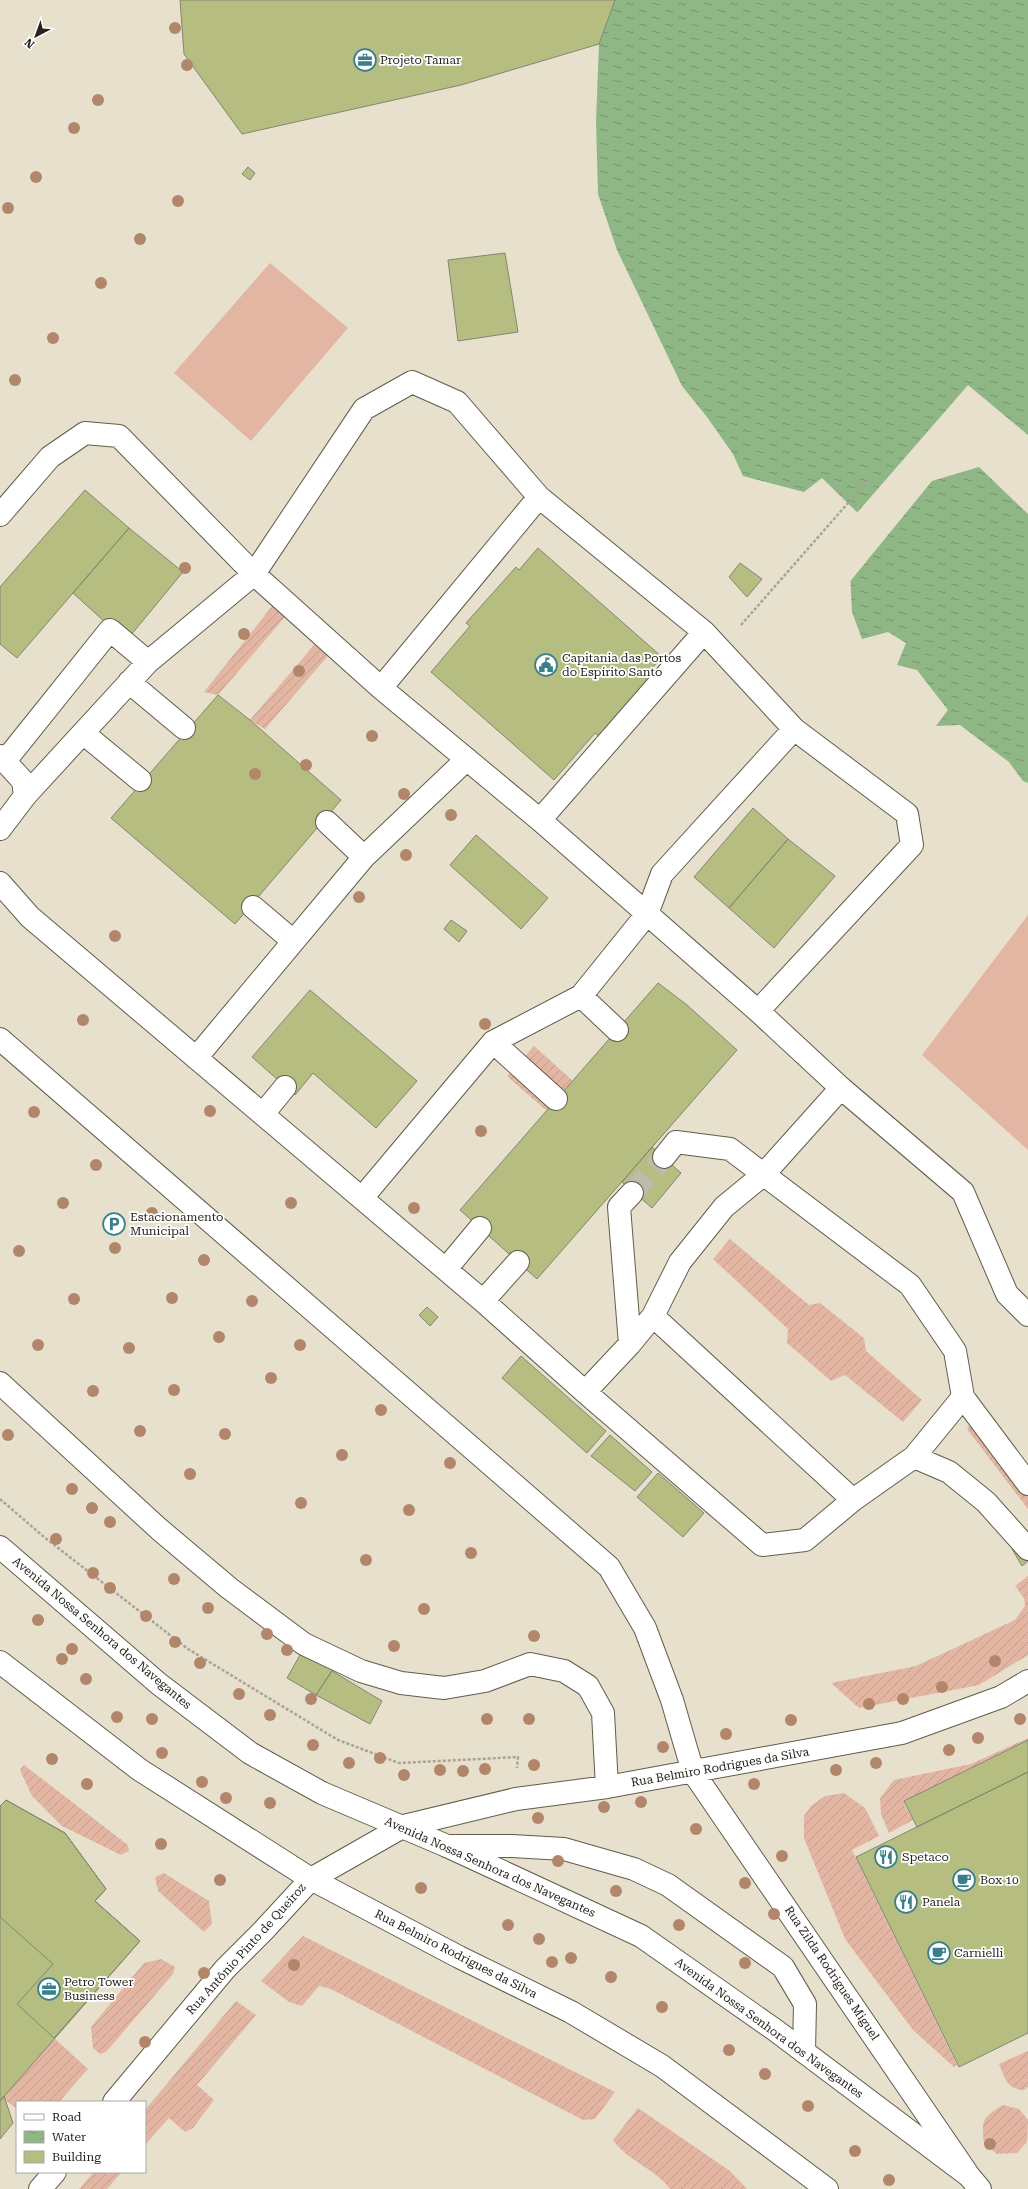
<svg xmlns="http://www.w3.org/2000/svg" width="1028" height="2189" font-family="'Roboto Serif',serif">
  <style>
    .grass { fill: #e3b6a4 }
    .garden { fill: url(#garden-furrows) }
    .water { fill: url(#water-ripples) }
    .pier { fill: #e7e0cd }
    .building { fill: #b5bd81; stroke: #838674 }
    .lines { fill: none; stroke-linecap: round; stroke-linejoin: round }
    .minor-tunnel { stroke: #c0baaa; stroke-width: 22; stroke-dasharray: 22 11; stroke-linecap: butt }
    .minor-casing { stroke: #625c4b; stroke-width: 24 }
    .major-casing { stroke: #625c4b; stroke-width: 24 }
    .path { stroke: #a9a394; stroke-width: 2.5; stroke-dasharray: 3 2; stroke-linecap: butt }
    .minor { stroke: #fff; stroke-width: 22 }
    .major { stroke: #fff; stroke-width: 22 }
    .tree { fill: #b2866b }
    .labels { text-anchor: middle; stroke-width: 3.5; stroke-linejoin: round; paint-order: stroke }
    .poi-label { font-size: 12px; fill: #26231c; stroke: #fff; text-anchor: start }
    .street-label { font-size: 12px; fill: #26231c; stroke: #fff }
  </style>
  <defs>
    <pattern id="garden-furrows" width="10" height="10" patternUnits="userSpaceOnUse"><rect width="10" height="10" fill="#e3b6a4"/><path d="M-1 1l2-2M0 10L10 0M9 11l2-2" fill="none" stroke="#c39c8d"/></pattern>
    <pattern id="water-ripples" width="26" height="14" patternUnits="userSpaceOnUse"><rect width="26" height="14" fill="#8fb685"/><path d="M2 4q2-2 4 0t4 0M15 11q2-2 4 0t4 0" fill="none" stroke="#75946c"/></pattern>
  </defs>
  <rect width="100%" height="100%" fill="#e7e0cd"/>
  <path class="grass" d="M270 263 348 328 251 441 174 373Z
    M1028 915V1150L922 1055Z"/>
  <path class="garden" d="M277 600 291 610 218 695 204 692Z
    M321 637 333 650 265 729 250 720Z
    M534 1046 573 1081 547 1111 507 1076Z
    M730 1239 809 1305 820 1303 864 1338 866 1351 922 1400 903 1422 845 1375 831 1381 787 1343 788 1329 713 1259Z
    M972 1422 1028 1488V1509L967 1429Z
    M1028 1576V1655L979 1685 859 1708 831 1683 916 1666 1015 1620 1025 1606 1024 1598 1015 1586Z
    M1028 1738V1741L904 1804 913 1820 889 1833 881 1814 880 1798 894 1780 971 1764Z
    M24 1765 128 1845 129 1851 121 1855 62 1826 32 1796 20 1770Z
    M844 1793 865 1808 879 1836 852 1850 957 2065 954 2067 913 2030 845 1939 804 1838V1816L811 1806 825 1796Z
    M164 1873 209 1901 212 1924 204 1932 158 1891 155 1877Z
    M303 1936 615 2092 595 2119 583 2120 331 1989 319 1986 302 2006 289 2002 261 1981Z
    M161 1959 175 1967 173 1974 106 2052 100 2054 93 2048 91 2027 144 1963Z
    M236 2001 256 2015 197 2085 214 2100 193 2128 185 2132 169 2118 145 2145V2110Z
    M54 2038 88 2069 59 2102H17V2109L4 2099V2096Z
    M1028 2051V2087L1024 2090C1006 2089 1006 2079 999 2064Z
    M1003 2105 1019 2109 1028 2120 1027 2142 1017 2153 997 2154 984 2143C981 2120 983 2117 1003 2105Z
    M638 2108 730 2171 747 2189H670C655 2168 627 2161 613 2140Z
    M94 2172H122L107 2189H79Z"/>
  <path class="water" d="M615 0H1028V783L1023 781 1009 762 960 725 936 726 948 710 917 670 897 665 906 643 888 632 862 639 852 612 848 532 863 518 822 478 804 492 743 476 733 454 707 417 682 386 617 250 598 194 596 121 599 44Z"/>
  <path class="pier" d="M968 385 1028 435V514L979 467 932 481 848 584 846 531 860 518 856 514Z"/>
  <path class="building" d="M180 0H615L599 44 461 85 242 134 184 54Z
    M248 167 255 173 250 180 242 174Z
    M505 253 518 332 458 341 448 260Z
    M85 490 129 528 17 658 0 644V587Z
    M129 528 183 572 126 641 73 593Z
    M538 548 662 657 644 677 649 681 600 737 595 733 554 780 431 672 470 626 466 623 516 567 519 570Z
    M740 563 762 579 747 597 729 577Z
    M218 695 250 720 341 800 235 924 111 818Z
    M753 808 788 839 729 908 694 877Z
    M476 835 548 898 521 929 450 865Z
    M788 839 835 876 774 948 729 908Z
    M451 920 467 931 459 942 444 929Z
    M658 983 687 1005 737 1050 537 1279 460 1210Z
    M310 990 417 1081 376 1128 313 1073 295 1095 252 1057Z
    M652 1147 681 1173 652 1208 622 1182Z
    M427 1307 438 1317 430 1326 419 1315Z
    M521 1356 606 1431 587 1453 502 1378Z
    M610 1435 652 1472 635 1491 591 1456Z
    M658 1473 704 1513 683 1537 637 1497Z
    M1028 1536V1561L1022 1566 1012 1549Z
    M300 1655 333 1669 316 1695 287 1678Z
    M332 1671 382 1701 370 1724 316 1695Z
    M1028 1740V1772L917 1827 904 1801Z
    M1028 1772V2033L959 2067 856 1857Z
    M6 1800 65 1833 106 1889 95 1901 140 1941 0 2101V1806Z
    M6 1800 65 1833 106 1889 95 1901 140 1941 54 2038 17 2004 53 1964 0 1917V1806Z
    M4 2096 13 2123 0 2139V2101Z"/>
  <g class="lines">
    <path class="minor-tunnel" d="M632 1193 664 1157"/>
    <g class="minor-casing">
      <path id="minor" d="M0 515 50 457 85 433 119 436 254 574 381 688 540 820 758 1011 841 1088 963 1192 1007 1294 1028 1315
        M129 682 184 728
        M381 688 539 497
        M83 733 140 780
        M0 756 23 781 25 796 0 829
        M5 761 110 630 148 662
        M25 796 148 662 254 574 364 409 412 382 457 402 539 497 704 632 794 729 907 814 912 845 758 1011
        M540 820 704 632
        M327 822 364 857
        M0 883 30 917 483 1301 585 1392 762 1545 805 1540 853 1500 914 1457 949 1472 986 1502 1028 1549
        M253 907 293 941
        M581 996 617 1030
        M0 1039 609 1567 645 1628 672 1700 693 1772 967 2173
        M493 1042 556 1099
        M196 1058 364 857 467 759
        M263 1114 285 1087
        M664 1157 676 1142 730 1149 910 1285 955 1351 963 1397 1028 1484
        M362 1198 493 1042 581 996 647 914 662 874 794 729
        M446 1269 480 1228
        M483 1301 518 1262
        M653 1316 853 1500
        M630 1344 619 1207 632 1193
        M0 1383 159 1529 229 1588 304 1644 361 1671 401 1683 444 1688 485 1681 530 1664 564 1671 588 1686 603 1713 607 1787
        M585 1392 630 1344 653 1316 680 1262 724 1207 764 1174 841 1088
        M914 1457 963 1397
        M447 1846H512L564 1849 634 1869 668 1885 783 1967 805 2004 804 2052
        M114 2102 225 1969 263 1931 311 1879 404 1826 516 1799 607 1787 902 1733 1001 1697 1028 1681
        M40 2189 55 2172"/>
    </g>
    <g class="major-casing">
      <path id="major" d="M0 1547 159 1684 250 1753 322 1793 447 1846 641 1936 775 2030 969 2176 980 2189
        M0 1662 140 1770 311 1879 459 1957 571 2012 662 2066 827 2189"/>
    </g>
    <path class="path" d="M741 625 870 478
      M0 1499 44 1537 188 1649 338 1740 399 1763 518 1757 517 1768"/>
    <use href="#minor" class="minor"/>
    <use href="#major" class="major"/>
  </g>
  <g class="tree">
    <circle cx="175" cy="28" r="6"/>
    <circle cx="187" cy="65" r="6"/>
    <circle cx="98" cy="100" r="6"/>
    <circle cx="74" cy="128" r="6"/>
    <circle cx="36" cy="177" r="6"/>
    <circle cx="178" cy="201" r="6"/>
    <circle cx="8" cy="208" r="6"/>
    <circle cx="140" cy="239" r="6"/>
    <circle cx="101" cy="283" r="6"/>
    <circle cx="53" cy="338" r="6"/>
    <circle cx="15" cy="380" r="6"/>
    <circle cx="185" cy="568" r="6"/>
    <circle cx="244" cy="634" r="6"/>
    <circle cx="299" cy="671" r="6"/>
    <circle cx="372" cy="736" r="6"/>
    <circle cx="306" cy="765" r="6"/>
    <circle cx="255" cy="774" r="6"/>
    <circle cx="404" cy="794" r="6"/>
    <circle cx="451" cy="815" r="6"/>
    <circle cx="406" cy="855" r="6"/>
    <circle cx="359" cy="897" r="6"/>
    <circle cx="115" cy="936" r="6"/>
    <circle cx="83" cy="1020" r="6"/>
    <circle cx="485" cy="1024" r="6"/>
    <circle cx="210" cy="1111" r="6"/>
    <circle cx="34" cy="1112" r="6"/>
    <circle cx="481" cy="1131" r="6"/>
    <circle cx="96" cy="1165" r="6"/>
    <circle cx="63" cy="1203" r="6"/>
    <circle cx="291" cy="1203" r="6"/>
    <circle cx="414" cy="1208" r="6"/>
    <circle cx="152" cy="1213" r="6"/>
    <circle cx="115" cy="1248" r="6"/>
    <circle cx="19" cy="1251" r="6"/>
    <circle cx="204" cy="1260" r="6"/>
    <circle cx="172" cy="1298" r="6"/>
    <circle cx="74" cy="1299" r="6"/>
    <circle cx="252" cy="1301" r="6"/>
    <circle cx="219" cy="1337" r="6"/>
    <circle cx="38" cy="1345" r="6"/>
    <circle cx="300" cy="1345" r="6"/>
    <circle cx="129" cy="1348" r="6"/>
    <circle cx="271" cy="1378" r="6"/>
    <circle cx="174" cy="1390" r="6"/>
    <circle cx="93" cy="1391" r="6"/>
    <circle cx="381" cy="1410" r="6"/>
    <circle cx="140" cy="1431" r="6"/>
    <circle cx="225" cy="1434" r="6"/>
    <circle cx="8" cy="1435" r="6"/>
    <circle cx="342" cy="1455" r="6"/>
    <circle cx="450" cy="1463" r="6"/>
    <circle cx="190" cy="1474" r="6"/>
    <circle cx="72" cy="1489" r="6"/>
    <circle cx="301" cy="1503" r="6"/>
    <circle cx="92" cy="1508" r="6"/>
    <circle cx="409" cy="1510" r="6"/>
    <circle cx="110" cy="1522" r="6"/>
    <circle cx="56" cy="1539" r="6"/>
    <circle cx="471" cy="1553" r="6"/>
    <circle cx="366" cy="1560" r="6"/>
    <circle cx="93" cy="1573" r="6"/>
    <circle cx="174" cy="1579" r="6"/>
    <circle cx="110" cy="1588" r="6"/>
    <circle cx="208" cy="1608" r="6"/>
    <circle cx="424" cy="1609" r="6"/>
    <circle cx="146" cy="1616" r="6"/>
    <circle cx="38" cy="1620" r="6"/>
    <circle cx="267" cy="1634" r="6"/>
    <circle cx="534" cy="1636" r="6"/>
    <circle cx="175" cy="1642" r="6"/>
    <circle cx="394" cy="1646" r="6"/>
    <circle cx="72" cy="1649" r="6"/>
    <circle cx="287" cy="1650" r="6"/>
    <circle cx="62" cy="1659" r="6"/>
    <circle cx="995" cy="1661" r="6"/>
    <circle cx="200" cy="1663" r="6"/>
    <circle cx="86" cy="1679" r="6"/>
    <circle cx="942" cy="1687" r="6"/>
    <circle cx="239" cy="1694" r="6"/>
    <circle cx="311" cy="1699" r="6"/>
    <circle cx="903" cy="1699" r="6"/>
    <circle cx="869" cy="1704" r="6"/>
    <circle cx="270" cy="1715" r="6"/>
    <circle cx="117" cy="1717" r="6"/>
    <circle cx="152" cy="1719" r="6"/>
    <circle cx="487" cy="1719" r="6"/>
    <circle cx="529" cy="1719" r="6"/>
    <circle cx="1020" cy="1719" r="6"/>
    <circle cx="791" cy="1720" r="6"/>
    <circle cx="726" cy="1734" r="6"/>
    <circle cx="978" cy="1738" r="6"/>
    <circle cx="313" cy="1745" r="6"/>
    <circle cx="663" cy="1747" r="6"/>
    <circle cx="949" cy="1750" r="6"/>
    <circle cx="162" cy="1753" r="6"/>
    <circle cx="380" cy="1758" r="6"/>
    <circle cx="52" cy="1759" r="6"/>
    <circle cx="349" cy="1763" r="6"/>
    <circle cx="876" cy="1763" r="6"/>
    <circle cx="534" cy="1765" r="6"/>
    <circle cx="485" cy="1769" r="6"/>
    <circle cx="440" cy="1770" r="6"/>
    <circle cx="836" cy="1770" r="6"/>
    <circle cx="463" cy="1771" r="6"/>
    <circle cx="404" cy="1775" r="6"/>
    <circle cx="202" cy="1782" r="6"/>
    <circle cx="87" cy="1784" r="6"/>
    <circle cx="754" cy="1784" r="6"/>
    <circle cx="226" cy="1798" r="6"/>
    <circle cx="641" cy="1802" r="6"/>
    <circle cx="270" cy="1803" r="6"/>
    <circle cx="604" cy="1807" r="6"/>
    <circle cx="538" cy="1818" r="6"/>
    <circle cx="696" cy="1829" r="6"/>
    <circle cx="161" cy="1844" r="6"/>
    <circle cx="782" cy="1856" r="6"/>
    <circle cx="558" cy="1861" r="6"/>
    <circle cx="220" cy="1880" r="6"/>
    <circle cx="745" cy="1883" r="6"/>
    <circle cx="421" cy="1888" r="6"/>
    <circle cx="616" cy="1891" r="6"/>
    <circle cx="774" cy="1914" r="6"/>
    <circle cx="508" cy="1925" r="6"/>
    <circle cx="679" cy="1925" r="6"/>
    <circle cx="539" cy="1939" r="6"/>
    <circle cx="571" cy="1958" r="6"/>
    <circle cx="552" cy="1962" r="6"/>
    <circle cx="745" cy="1963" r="6"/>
    <circle cx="294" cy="1965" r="6"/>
    <circle cx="204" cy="1973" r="6"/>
    <circle cx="611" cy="1977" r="6"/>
    <circle cx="662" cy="2007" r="6"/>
    <circle cx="145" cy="2042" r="6"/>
    <circle cx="729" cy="2050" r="6"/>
    <circle cx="765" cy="2074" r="6"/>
    <circle cx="808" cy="2106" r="6"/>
    <circle cx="990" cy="2144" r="6"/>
    <circle cx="855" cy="2151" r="6"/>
    <circle cx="889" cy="2180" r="6"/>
  </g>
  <defs>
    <g id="office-ring" transform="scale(1.15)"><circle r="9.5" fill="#fff" stroke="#397f8b" stroke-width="1.5"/><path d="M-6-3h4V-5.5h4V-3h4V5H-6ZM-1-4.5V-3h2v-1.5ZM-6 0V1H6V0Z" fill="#397f8b"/></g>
    <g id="civic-ring" transform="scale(1.15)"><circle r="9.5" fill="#fff" stroke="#397f8b" stroke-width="1.5"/><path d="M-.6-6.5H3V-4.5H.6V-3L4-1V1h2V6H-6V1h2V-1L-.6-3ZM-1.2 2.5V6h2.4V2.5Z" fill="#397f8b"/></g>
    <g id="parking-ring" transform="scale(1.15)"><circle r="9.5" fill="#fff" stroke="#397f8b" stroke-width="1.5"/><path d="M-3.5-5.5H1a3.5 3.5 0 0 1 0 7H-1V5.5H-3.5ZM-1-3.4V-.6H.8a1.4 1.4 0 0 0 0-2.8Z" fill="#397f8b"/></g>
    <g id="restaurant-ring" transform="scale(1.15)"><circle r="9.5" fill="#fff" stroke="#397f8b" stroke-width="1.5"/><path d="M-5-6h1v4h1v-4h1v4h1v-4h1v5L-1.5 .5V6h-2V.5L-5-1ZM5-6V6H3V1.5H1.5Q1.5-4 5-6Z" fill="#397f8b"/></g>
    <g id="cafe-ring" transform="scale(1.15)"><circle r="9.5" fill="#fff" stroke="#397f8b" stroke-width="1.5"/><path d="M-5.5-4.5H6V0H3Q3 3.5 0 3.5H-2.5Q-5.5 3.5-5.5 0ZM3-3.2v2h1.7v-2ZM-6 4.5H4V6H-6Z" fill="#397f8b"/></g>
  </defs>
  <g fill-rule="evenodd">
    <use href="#office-ring" x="365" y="60"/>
    <use href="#civic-ring" x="546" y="665"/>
    <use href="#parking-ring" x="114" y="1224"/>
    <use href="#restaurant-ring" x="886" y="1857"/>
    <use href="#cafe-ring" x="964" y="1880"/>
    <use href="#restaurant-ring" x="906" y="1902"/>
    <use href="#cafe-ring" x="939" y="1953"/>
    <use href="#office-ring" x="49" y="1989"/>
  </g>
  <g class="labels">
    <g class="poi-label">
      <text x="380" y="64">Projeto Tamar</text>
      <text x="562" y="662">Capitania das Portos<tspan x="562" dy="14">do Espírito Santo</tspan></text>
      <text x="130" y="1221">Estacionamento<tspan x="130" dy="14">Municipal</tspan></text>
      <text x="902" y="1861">Spetaco</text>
      <text x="980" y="1884">Box 10</text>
      <text x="922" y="1906">Panela</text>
      <text x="954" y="1957">Carnielli</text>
      <text x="64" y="1986">Petro Tower<tspan x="64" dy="14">Business</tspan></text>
    </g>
    <g class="street-label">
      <text transform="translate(102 1633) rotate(40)" y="4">Avenida Nossa Senhora dos Navegantes</text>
      <text transform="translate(720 1767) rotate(-10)" y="4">Rua Belmiro Rodrigues da Silva</text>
      <text transform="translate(490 1867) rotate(24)" y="4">Avenida Nossa Senhora dos Navegantes</text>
      <text transform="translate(246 1949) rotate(-48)" y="4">Rua Antônio Pinto de Queiroz</text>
      <text transform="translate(456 1954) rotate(27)" y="4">Rua Belmiro Rodrigues da Silva</text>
      <text transform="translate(832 1973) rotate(56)" y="4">Rua Zilda Rodrigues Miguel</text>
      <text transform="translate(769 2028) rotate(36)" y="4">Avenida Nossa Senhora dos Navegantes</text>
    </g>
  </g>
  <rect x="16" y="2101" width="130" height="72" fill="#ffffff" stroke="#a8a7a4"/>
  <rect x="24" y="2114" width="20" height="6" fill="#ffffff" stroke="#a8a7a4"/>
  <text x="52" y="2121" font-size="12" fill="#26231c">Road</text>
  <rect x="24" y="2131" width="20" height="12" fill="url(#water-ripples)" stroke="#a8a7a4"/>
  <text x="52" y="2141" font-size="12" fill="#26231c">Water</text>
  <rect x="24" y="2151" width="20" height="12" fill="#b5bd81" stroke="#a8a7a4"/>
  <text x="52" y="2161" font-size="12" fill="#26231c">Building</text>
  <g transform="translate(36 36) rotate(221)" stroke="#ffffff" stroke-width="3" paint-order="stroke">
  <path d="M0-3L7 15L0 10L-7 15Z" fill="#26231c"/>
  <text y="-6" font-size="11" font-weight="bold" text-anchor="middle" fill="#26231c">N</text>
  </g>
</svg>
